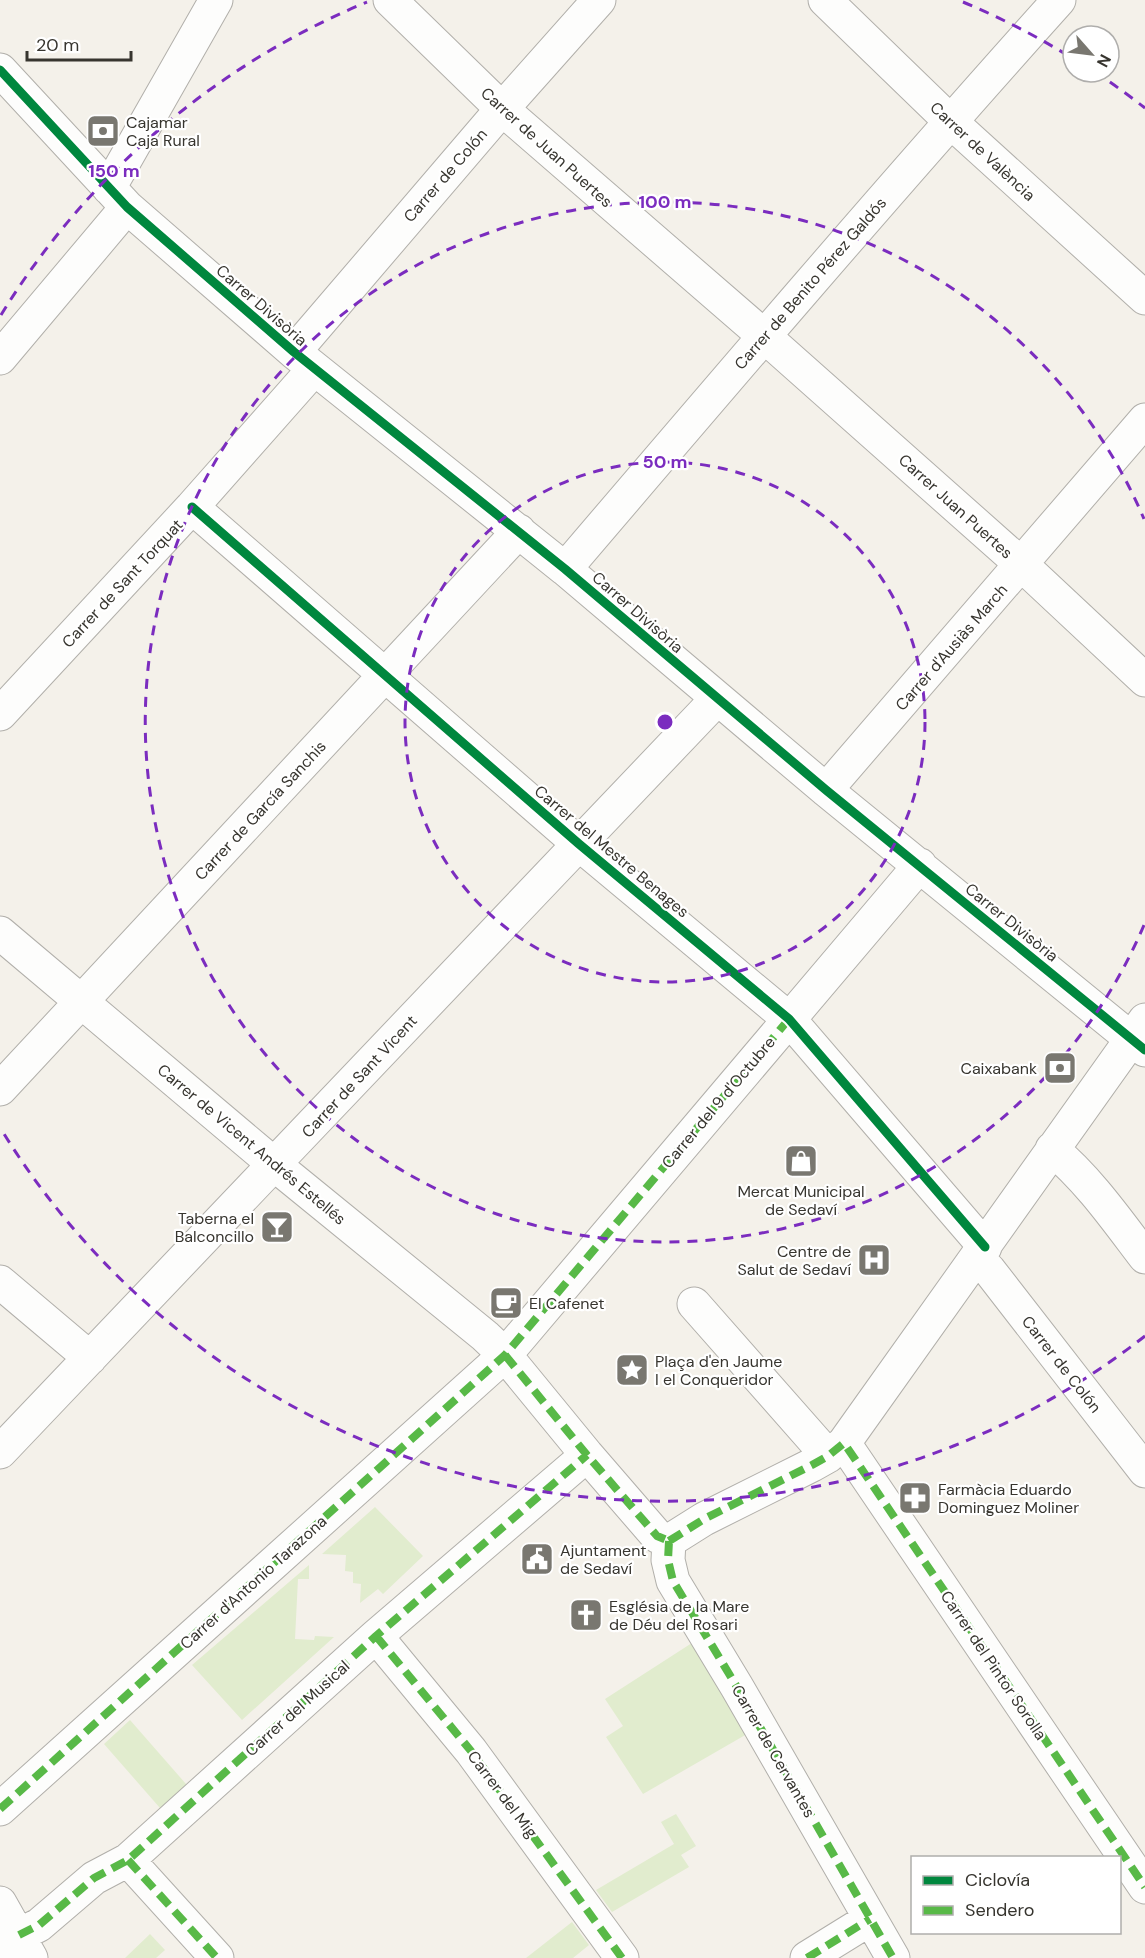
<svg xmlns="http://www.w3.org/2000/svg" width="1145" height="1958" font-family="'DM Sans',sans-serif">
  <style>
    .green { fill: #e1ecce }
    .lines { fill: none; stroke-linecap: round; stroke-linejoin: round }
    .minor-casing { stroke: #b1afaa; stroke-width: 35 }
    .minor { stroke: #fdfdfc; stroke-width: 33 }
    .quiet { stroke: #58b947; stroke-width: 8; stroke-dasharray: 15 8; stroke-linecap: butt }
    .cycleway-casing { stroke: #fff; stroke-width: 13 }
    .cycleway { stroke: #00873e; stroke-width: 9 }
    .ring { fill: none; stroke: #7b2cbf; stroke-width: 3; stroke-dasharray: 10 8 }
    .labels { text-anchor: middle; stroke-width: 4.5; stroke-linejoin: round; paint-order: stroke }
    .poi-label { font-size: 16px; fill: #37352f; stroke: #fff; text-anchor: start }
    .street-label { font-size: 16px; fill: #37352f; stroke: #fff }
    .centre { fill: #7b2cbf; stroke: #fff; stroke-width: 3 }
    .ring-label { font-size: 18px; text-anchor: middle; font-weight: bold; fill: #7b2cbf; stroke: #fff; stroke-width: 4.5; stroke-linejoin: round; paint-order: stroke }
  </style>
  <rect width="100%" height="100%" fill="#f4f1ea"/>
  <path class="green" d="M375 1507 423 1556 383 1594 378 1589 360 1603 361 1584 353 1583V1572L345 1571 346 1555 322 1554Z
    M309 1565V1579H298L295 1639 314 1640 315 1636 334 1637 242 1720 192 1665Z
    M695 1641 747 1734 643 1794 606 1737 623 1726 605 1699Z
    M130 1720 193 1792 167 1816 104 1744Z
    M676 1814 696 1846 681 1855 689 1867 612 1912 596 1890 674 1844 661 1822Z
    M572 1922 589 1945 573 1958H526Z
    M150 1934 165 1950 156 1958H125Z"/>
  <g class="lines">
    <g class="minor-casing">
      <path id="minor" d="M390 0 502 109 764 336 1022 565 1145 680
        M825 0 950 121 1145 298
        M0 70 127 207 294 352 565 569 826 790 1145 1050
        M109 188 216 0
        M294 352 502 109 599 0
        M0 358 127 207
        M192 507 579 844 789 1019 985 1247
        M565 569C728 378 891 187 1059 0
        M0 714 192 507 314 369
        M826 790 1145 420
        M0 933 275 1165 485 1336 505 1355 587 1455 657 1536 669 1541
        M0 1089 519 531
        M1052 1149C1089 1180 1116 1219 1145 1257
        M977 1258 989 1270 1145 1471
        M0 1282 90 1358
        M694 1304 828 1456
        M844 1443 1145 1887
        M0 1452 717 699
        M669 1541 704 1519 812 1465 828 1456 844 1443 1145 1020
        M669 1541 668 1560 673 1581 737 1687 893 1958
        M376 1636 471 1751 622 1958
        M0 1809 505 1355 920 865
        M128 1860 217 1958
        M0 1903 31 1958
        M0 1951 19 1935 39 1925 94 1878 128 1860 376 1636 587 1455
        M807 1958 870 1919"/>
    </g>
    <use href="#minor" class="minor"/>
    <path class="quiet" d="M505 1355 587 1455 657 1536 669 1541
      M669 1541 704 1519 812 1465 828 1456 844 1443 1145 1887
      M669 1541 668 1560 673 1581 737 1687 893 1958
      M376 1636 471 1751 622 1958
      M0 1809 505 1355 789 1019 792 1023
      M128 1860 217 1958
      M19 1935 39 1925 94 1878 128 1860 376 1636 587 1455
      M807 1958 870 1919"/>
    <g class="cycleway-casing">
      <path id="cycleway" d="M0 70 127 207 294 352 565 569 826 790 1145 1050
        M192 507 579 844 789 1019 985 1247"/>
    </g>
    <use href="#cycleway" class="cycleway"/>
  </g>
  <g class="ring">
    <circle cx="665" cy="722" r="260"/>
    <path d="M1144 925A520 520 0 1 1 1144 519"/>
    <path d="M1145 1336A779 779 0 0 1 1 1129M1 315A779 779 0 0 1 367 2M963 2A779 779 0 0 1 1072 58M1095 72A779 779 0 0 1 1145 108"/>
  </g>
  <defs>
    <g id="bank-square" transform="scale(1.725)"><rect x="-9" y="-9" width="18" height="18" rx="4" fill="#797770" stroke="#fff"/><path d="M-6-4H6V4H-6ZM0-2.3a2.3 2.3 0 1 0 0 4.6a2.3 2.3 0 1 0 0-4.6Z" fill="#fff"/></g>
    <g id="shop-square" transform="scale(1.725)"><rect x="-9" y="-9" width="18" height="18" rx="4" fill="#797770" stroke="#fff"/><path d="M-5-2.5h2.3a2.7 3.5 0 0 1 5.4 0H5L5.5 6h-11ZM-1.5-2.5h3a1.5 2.3 0 0 0-3 0Z" fill="#fff"/></g>
    <g id="bar-square" transform="scale(1.725)"><rect x="-9" y="-9" width="18" height="18" rx="4" fill="#797770" stroke="#fff"/><path d="M-6-5H6L.8 .8V4.5H3.5V6h-7V4.5H-.8V.8Z" fill="#fff"/></g>
    <g id="hospital-square" transform="scale(1.725)"><rect x="-9" y="-9" width="18" height="18" rx="4" fill="#797770" stroke="#fff"/><path d="M-5-5h3v3.5h4V-5h3V5h-3V1.5h-4V5h-3Z" fill="#fff"/></g>
    <g id="cafe-square" transform="scale(1.725)"><rect x="-9" y="-9" width="18" height="18" rx="4" fill="#797770" stroke="#fff"/><path d="M-5.5-4.5H6V0H3Q3 3.5 0 3.5H-2.5Q-5.5 3.5-5.5 0ZM3-3.2v2h1.7v-2ZM-6 4.5H4V6H-6Z" fill="#fff"/></g>
    <g id="sight-square" transform="scale(1.725)"><rect x="-9" y="-9" width="18" height="18" rx="4" fill="#797770" stroke="#fff"/><path d="M0-6L1.8-2.2L6-1.7L2.9 1.2L3.7 5.4L0 3.3L-3.7 5.4L-2.9 1.2L-6-1.7L-1.8-2.2Z" fill="#fff"/></g>
    <g id="pharmacy-square" transform="scale(1.725)"><rect x="-9" y="-9" width="18" height="18" rx="4" fill="#797770" stroke="#fff"/><path d="M-2-6h4v4h4v4h-4v4h-4v-4h-4v-4h4Z" fill="#fff"/></g>
    <g id="civic-square" transform="scale(1.725)"><rect x="-9" y="-9" width="18" height="18" rx="4" fill="#797770" stroke="#fff"/><path d="M-.6-6.5H3V-4.5H.6V-3L4-1V1h2V6H-6V1h2V-1L-.6-3ZM-1.2 2.5V6h2.4V2.5Z" fill="#fff"/></g>
    <g id="church-square" transform="scale(1.725)"><rect x="-9" y="-9" width="18" height="18" rx="4" fill="#797770" stroke="#fff"/><path d="M-1.2-6h2.4v3.5h3.3v2.4h-3.3V6h-2.4V-.1h-3.3v-2.4h3.3Z" fill="#fff"/></g>
  </defs>
  <g fill-rule="evenodd">
    <use href="#bank-square" x="103" y="131"/>
    <use href="#bank-square" x="1060" y="1068"/>
    <use href="#shop-square" x="801" y="1161"/>
    <use href="#bar-square" x="277" y="1227"/>
    <use href="#hospital-square" x="874" y="1260"/>
    <use href="#cafe-square" x="506" y="1303"/>
    <use href="#sight-square" x="632" y="1370"/>
    <use href="#pharmacy-square" x="915" y="1498"/>
    <use href="#civic-square" x="537" y="1559"/>
    <use href="#church-square" x="586" y="1615"/>
  </g>
  <g class="labels">
    <g class="poi-label">
      <text x="126" y="128">Cajamar<tspan x="126" dy="18">Caja Rural</tspan></text>
      <text x="1037" y="1074" text-anchor="end">Caixabank</text>
      <text x="801" y="1197" text-anchor="middle">Mercat Municipal<tspan x="801" dy="18">de Sedaví</tspan></text>
      <text x="254" y="1224" text-anchor="end">Taberna el<tspan x="254" dy="18">Balconcillo</tspan></text>
      <text x="851" y="1257" text-anchor="end">Centre de<tspan x="851" dy="18">Salut de Sedaví</tspan></text>
      <text x="529" y="1309">El Cafenet</text>
      <text x="655" y="1367">Plaça d'en Jaume<tspan x="655" dy="18">I el Conqueridor</tspan></text>
      <text x="938" y="1495">Farmàcia Eduardo<tspan x="938" dy="18">Dominguez Moliner</tspan></text>
      <text x="560" y="1556">Ajuntament<tspan x="560" dy="18">de Sedaví</tspan></text>
      <text x="609" y="1612">Església de la Mare<tspan x="609" dy="18">de Déu del Rosari</tspan></text>
    </g>
    <g class="street-label">
      <text transform="translate(547 147) rotate(42)" y="6">Carrer de Juan Puertes</text>
      <text transform="translate(983 151) rotate(43)" y="6">Carrer de València</text>
      <text transform="translate(445 175) rotate(-49)" y="6">Carrer de Colón</text>
      <text transform="translate(810 283) rotate(-49)" y="6">Carrer de Benito Pérez Galdós</text>
      <text transform="translate(262 305) rotate(41)" y="6">Carrer Divisòria</text>
      <text transform="translate(956 506) rotate(42)" y="6">Carrer Juan Puertes</text>
      <text transform="translate(122 583) rotate(-47)" y="6">Carrer de Sant Torquat</text>
      <text transform="translate(638 612) rotate(41)" y="6">Carrer Divisòria</text>
      <text transform="translate(951 647) rotate(-49)" y="6">Carrer d'Ausiàs March</text>
      <text transform="translate(260 810) rotate(-47)" y="6">Carrer de García Sanchis</text>
      <text transform="translate(612 851) rotate(40)" y="6">Carrer del Mestre Benages</text>
      <text transform="translate(1012 922) rotate(39)" y="6">Carrer Divisòria</text>
      <text transform="translate(359 1076) rotate(-47)" y="6">Carrer de Sant Vicent</text>
      <text transform="translate(718 1102) rotate(-50)" y="6">Carrer del 9 d'Octubre</text>
      <text transform="translate(252 1144) rotate(40)" y="6">Carrer de Vicent Andrés Estellés</text>
      <text transform="translate(1062 1364) rotate(52)" y="6">Carrer de Colón</text>
      <text transform="translate(253 1582) rotate(-42)" y="6">Carrer d'Antonio Tarazona</text>
      <text transform="translate(994 1665) rotate(56)" y="6">Carrer del Pintor Sorolla</text>
      <text transform="translate(297 1708) rotate(-42)" y="6">Carrer del Musical</text>
      <text transform="translate(774 1751) rotate(60)" y="6">Carrer de Cervantes</text>
      <text transform="translate(503 1794) rotate(53)" y="6">Carrer del Mig</text>
    </g>
  </g>
  <circle cx="665" cy="722" r="9" class="centre"/>
  <g class="ring-label">
    <text x="114" y="177">150 m</text>
    <text x="665" y="208">100 m</text>
    <text x="665" y="468">50 m</text>
  </g>
  <rect x="911" y="1856" width="210" height="78" fill="#ffffff" stroke="#afaeac" stroke-width="1.5"/>
  <rect x="923" y="1876" width="30" height="9" fill="#00873e" stroke="#afaeac" stroke-width="1.5"/>
  <text x="965" y="1886" font-size="18" fill="#37352f">Ciclovía</text>
  <rect x="923" y="1906" width="30" height="9" fill="#58b947" stroke="#afaeac" stroke-width="1.5"/>
  <text x="965" y="1916" font-size="18" fill="#37352f">Sendero</text>
  <g transform="translate(1091 54) rotate(118)"><circle r="28" fill="#ffffff" stroke="#afaeac" stroke-width="1.5"/>
  <path d="M0-4.5L10 22L0 15L-10 22Z" fill="#797770"/>
  <text y="-9" font-size="16" font-weight="bold" text-anchor="middle" fill="#37352f">N</text>
  </g>
  <path d="M27 51v9h104v-9" fill="none" stroke="#37352f" stroke-width="3"/>
  <text x="36" y="51" font-size="18" fill="#37352f" stroke="#ffffff" stroke-width="4.5" paint-order="stroke">20 m</text>
</svg>
